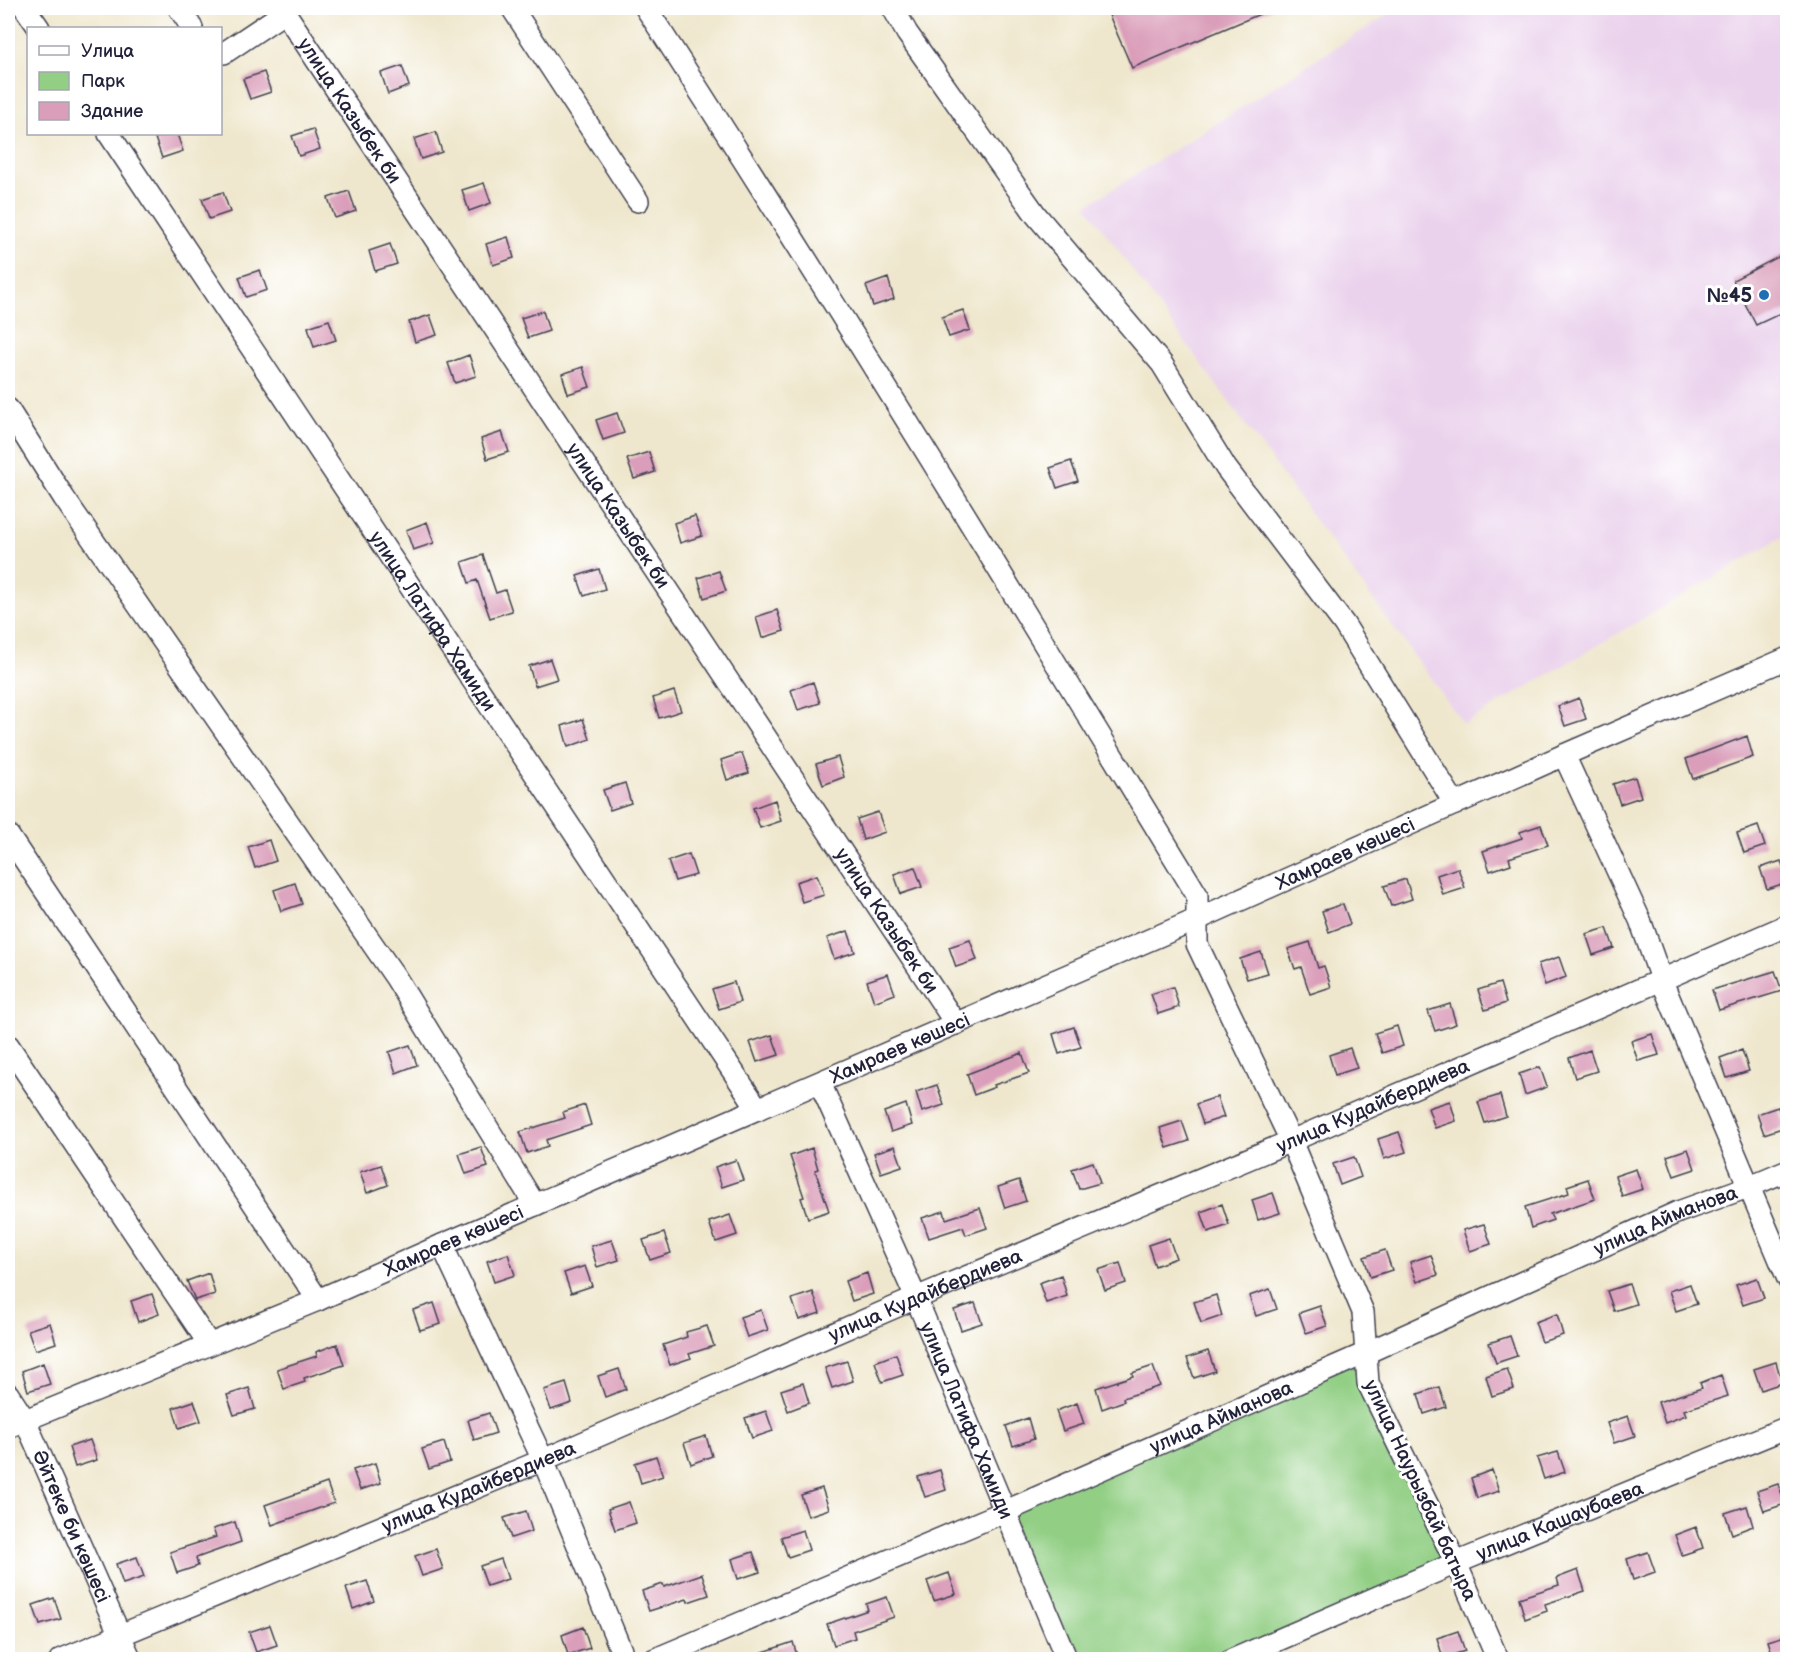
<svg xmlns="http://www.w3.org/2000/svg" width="1795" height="1667" font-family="'Balsamiq Sans',sans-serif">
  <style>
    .built { fill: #ead1ec }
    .green { fill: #92cf84; stroke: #5a7860; stroke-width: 1.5 }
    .building { fill: #da9eba }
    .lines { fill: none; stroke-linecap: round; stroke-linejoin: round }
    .minor-casing { stroke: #414051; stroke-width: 24 }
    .minor { stroke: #fff; stroke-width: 21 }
    .poi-dot { fill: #1f6fb2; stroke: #fff; stroke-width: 2 }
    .labels { text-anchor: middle; stroke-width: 6; stroke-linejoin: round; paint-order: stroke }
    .street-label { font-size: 20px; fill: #22223b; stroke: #fff }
    .poi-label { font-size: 20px; font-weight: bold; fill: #22223b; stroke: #fff; text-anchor: end }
  </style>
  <rect width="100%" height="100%" fill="#fff"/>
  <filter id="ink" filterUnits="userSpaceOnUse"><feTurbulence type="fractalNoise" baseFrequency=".0167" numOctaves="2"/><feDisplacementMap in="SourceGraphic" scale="12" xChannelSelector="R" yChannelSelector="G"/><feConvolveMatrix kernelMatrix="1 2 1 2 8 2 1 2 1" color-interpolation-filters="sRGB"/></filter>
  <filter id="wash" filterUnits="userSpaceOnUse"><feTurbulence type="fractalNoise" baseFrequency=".008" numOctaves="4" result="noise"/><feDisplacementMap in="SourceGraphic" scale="24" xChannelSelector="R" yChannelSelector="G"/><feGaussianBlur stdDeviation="1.35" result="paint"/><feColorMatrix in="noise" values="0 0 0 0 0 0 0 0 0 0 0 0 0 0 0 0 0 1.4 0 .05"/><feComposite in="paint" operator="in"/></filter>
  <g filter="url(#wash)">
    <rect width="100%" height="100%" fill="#efe7cd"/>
    <path class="built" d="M1398 8H1787V534L1464 724 1086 206Z"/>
    <path class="green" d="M1366 1353 1456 1563 1232 1659H1067L1006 1511Z"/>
    <g id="blocks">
      <path class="building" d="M1106 8H1274L1132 68Z
        M402 66 409 86 388 94 381 73Z
        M264 72 271 92 250 99 243 79Z
        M313 129 320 149 299 156 292 136Z
        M436 132 442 152 421 159 414 139Z
        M169 134H177L183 151 162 158 155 138Z
        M484 183 491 203 469 211 462 190Z
        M349 191 356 211 335 218 328 198Z
        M223 192 230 212 209 219 202 199Z
        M508 237 514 258 493 265 486 244Z
        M390 244 397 264 375 271 369 251Z
        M1788 252V310L1756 325 1733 280Z
        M260 270 267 290 246 297 239 277Z
        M888 278 894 299 873 306 866 286Z
        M963 310 970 330 949 337 942 317Z
        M543 311 549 331 528 338 521 318Z
        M430 315 437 335 415 342 409 322Z
        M329 320 336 340 314 347 308 327Z
        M469 355 476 376 455 383 448 363Z
        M583 367 590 387 568 394 562 374Z
        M617 413 624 433 603 440 596 420Z
        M502 432 509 452 487 459 481 439Z
        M649 452 655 472 634 479 627 459Z
        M1071 461 1078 481 1057 488 1050 468Z
        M695 516 702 536 680 543 674 523Z
        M427 522 434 543 413 550 406 530Z
        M483 555 496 593 505 590 512 611 490 618 477 580 469 583 462 562Z
        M599 569 605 589 584 596 577 576Z
        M719 571 726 591 704 598 698 578Z
        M777 610 784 631 762 638 756 617Z
        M550 659 557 679 535 686 529 666Z
        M813 682 820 703 798 710 791 690Z
        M674 691 681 711 659 718 653 698Z
        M1579 698 1586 719 1565 726 1558 706Z
        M583 719 590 739 568 747 562 726Z
        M1747 736 1753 757 1693 779 1686 759Z
        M742 753 749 773 727 780 721 760Z
        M838 757 844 777 823 785 816 764Z
        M1635 777 1641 797 1620 804 1613 784Z
        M625 783 631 803 610 810 603 790Z
        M775 800 781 821 760 828 753 808Z
        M878 812 885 832 863 840 857 819Z
        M1541 825 1548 845 1509 858 1511 864 1490 871 1483 851 1522 838 1520 832Z
        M1758 826 1765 846 1744 853 1737 833Z
        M269 840 276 861 255 868 248 847Z
        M689 854 696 875 675 881 668 861Z
        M1781 861 1788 882 1767 889 1760 868Z
        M915 867 922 887 901 894 894 874Z
        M1458 868 1465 888 1443 895 1437 875Z
        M817 875 824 895 802 902 796 882Z
        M1406 879 1412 899 1391 906 1384 886Z
        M295 883 302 904 281 911 274 890Z
        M1343 904 1350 924 1329 932 1322 911Z
        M1607 928 1614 948 1593 955 1586 934Z
        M848 931 855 952 834 959 827 938Z
        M970 940 977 960 956 967 949 947Z
        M1310 942 1318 968 1324 966 1331 987 1310 994 1301 967 1295 969 1288 949Z
        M1261 952 1268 973 1247 979 1240 959Z
        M1559 957 1566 977 1545 985 1538 964Z
        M1775 971 1782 991 1719 1010 1712 990Z
        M888 974 895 994 874 1002 867 981Z
        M734 982 740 1002 719 1009 712 989Z
        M1500 983 1506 1003 1485 1010 1478 990Z
        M1173 987 1179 1007 1158 1014 1151 994Z
        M1450 1004 1456 1024 1435 1031 1428 1011Z
        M1397 1026 1403 1046 1382 1053 1375 1033Z
        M1074 1027 1081 1047 1059 1054 1053 1034Z
        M1652 1034 1659 1055 1638 1061 1631 1041Z
        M772 1035 779 1055 757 1062 750 1042Z
        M410 1045 417 1065 396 1073 389 1052Z
        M1350 1048 1357 1068 1335 1075 1329 1055Z
        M1590 1050 1597 1071 1575 1078 1569 1058Z
        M1742 1050 1749 1071 1727 1078 1720 1058Z
        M1022 1053 1029 1073 994 1085 995 1087 974 1095 967 1074Z
        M1540 1067 1547 1087 1525 1095 1519 1074Z
        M937 1085 944 1105 922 1112 916 1092Z
        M1500 1095 1506 1116 1485 1123 1478 1102Z
        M1217 1097 1224 1117 1203 1124 1196 1104Z
        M1450 1101 1456 1121 1435 1128 1428 1108Z
        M906 1104 912 1125 891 1132 884 1112Z
        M585 1105 591 1125 546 1140 548 1146 527 1153 520 1132 565 1118 563 1112Z
        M1778 1107 1785 1127 1764 1134 1757 1114Z
        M1182 1121 1189 1141 1167 1148 1160 1128Z
        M1399 1132 1406 1152 1384 1159 1378 1139Z
        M895 1146 902 1166 881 1173 874 1153Z
        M481 1147 488 1167 466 1174 459 1154Z
        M812 1148 818 1169 815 1170 829 1211 808 1218 801 1198 804 1197 790 1156Z
        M1688 1149 1695 1169 1674 1176 1667 1156Z
        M1354 1157 1361 1177 1340 1185 1333 1164Z
        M736 1160 743 1180 722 1187 715 1167Z
        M1093 1162 1100 1183 1079 1189 1072 1169Z
        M381 1165 388 1185 367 1193 360 1172Z
        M1636 1169 1643 1189 1622 1196 1615 1176Z
        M1588 1179 1595 1199 1550 1214 1553 1220 1531 1228 1525 1207 1569 1193 1567 1186Z
        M1019 1180 1026 1201 1005 1208 998 1187Z
        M1273 1193 1280 1213 1258 1220 1252 1200Z
        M1222 1204 1229 1225 1208 1232 1201 1212Z
        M980 1208 987 1228 966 1235 963 1227 929 1238 922 1218 944 1211 946 1219Z
        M730 1215 737 1235 716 1242 709 1222Z
        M1484 1224 1491 1244 1470 1251 1463 1230Z
        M664 1233 671 1253 650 1260 643 1240Z
        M1169 1238 1176 1258 1155 1266 1148 1245Z
        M612 1240 619 1260 597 1267 591 1246Z
        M1385 1250 1392 1270 1370 1277 1364 1257Z
        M508 1254 515 1275 494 1282 487 1261Z
        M1431 1255 1438 1275 1417 1282 1410 1262Z
        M1120 1263 1126 1283 1105 1290 1098 1270Z
        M585 1266 592 1286 571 1293 564 1273Z
        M209 1273 215 1294 195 1300 187 1281Z
        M867 1273 873 1294 852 1301 845 1281Z
        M1061 1275 1067 1296 1046 1303 1039 1283Z
        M1757 1278 1764 1298 1743 1305 1736 1285Z
        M1629 1284 1636 1304 1614 1311 1607 1291Z
        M1690 1284 1697 1304 1676 1311 1669 1291Z
        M1270 1289 1277 1309 1256 1316 1249 1296Z
        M813 1292 820 1313 799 1320 792 1299Z
        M152 1294 159 1314 138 1322 131 1301Z
        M1216 1295 1222 1316 1201 1323 1194 1302Z
        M434 1303 441 1324 420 1330 413 1310Z
        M975 1303 982 1323 961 1330 954 1310Z
        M1320 1306 1327 1326 1306 1333 1299 1313Z
        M761 1310 768 1330 747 1337 740 1317Z
        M1557 1314 1563 1335 1542 1342 1535 1322Z
        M50 1323 56 1343 35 1350 28 1330Z
        M707 1326 714 1346 689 1354 691 1358 670 1365 663 1345 687 1337 686 1332Z
        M1510 1336 1517 1356 1496 1363 1489 1343Z
        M337 1344 344 1365 304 1378 305 1382 284 1389 277 1369 317 1356 316 1352Z
        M1208 1351 1215 1371 1194 1378 1187 1358Z
        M896 1354 903 1375 882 1382 875 1362Z
        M847 1361 853 1381 832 1388 825 1368Z
        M1776 1362 1782 1383 1761 1390 1754 1369Z
        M43 1363 50 1384 28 1391 22 1371Z
        M1153 1366 1160 1386 1123 1398 1124 1401 1102 1409 1096 1388 1133 1376 1132 1373Z
        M619 1369 626 1389 605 1397 598 1376Z
        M1507 1369 1514 1389 1492 1396 1486 1376Z
        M1721 1375 1728 1396 1684 1410 1686 1415 1665 1423 1658 1402 1702 1388 1700 1383Z
        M566 1383 572 1403 551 1410 544 1390Z
        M803 1383 809 1403 788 1411 781 1390Z
        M1439 1387 1446 1407 1424 1414 1418 1394Z
        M249 1388 255 1409 234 1415 227 1395Z
        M194 1401 201 1421 179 1428 173 1408Z
        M1077 1403 1084 1424 1063 1431 1056 1411Z
        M766 1411 773 1431 752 1438 745 1418Z
        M489 1413 496 1433 474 1440 468 1420Z
        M1628 1416 1635 1436 1614 1443 1607 1423Z
        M1028 1418 1034 1439 1013 1446 1006 1426Z
        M706 1436 712 1456 691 1464 684 1443Z
        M90 1440 97 1460 75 1467 69 1447Z
        M444 1442 450 1462 429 1469 422 1449Z
        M1558 1452 1565 1472 1544 1479 1537 1458Z
        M656 1456 663 1476 641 1483 635 1463Z
        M375 1463 381 1483 360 1490 353 1470Z
        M940 1470 946 1490 925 1497 918 1477Z
        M1492 1470 1499 1491 1477 1498 1471 1478Z
        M327 1483 334 1503 272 1525 265 1505Z
        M1778 1484 1785 1504 1764 1511 1757 1491Z
        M822 1488 829 1509 808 1516 801 1495Z
        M629 1502 636 1523 615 1530 608 1509Z
        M1747 1506 1753 1526 1732 1534 1725 1513Z
        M526 1511 532 1531 511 1538 504 1518Z
        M235 1522 241 1542 196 1558 198 1566 177 1573 170 1552 216 1537 213 1529Z
        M1696 1527 1703 1548 1682 1555 1675 1535Z
        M803 1530 809 1550 788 1557 781 1537Z
        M436 1549 443 1569 422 1576 415 1556Z
        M753 1552 760 1572 738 1579 732 1559Z
        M1648 1552 1655 1572 1633 1580 1627 1559Z
        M137 1557 144 1577 123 1584 116 1564Z
        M501 1559 508 1579 487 1586 480 1566Z
        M1578 1570 1585 1591 1545 1604 1547 1611 1525 1619 1519 1598 1559 1585 1557 1578Z
        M949 1573 956 1594 934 1601 927 1581Z
        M702 1574 709 1595 688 1602 687 1599 649 1611 642 1591 663 1584 664 1587Z
        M367 1581 374 1601 353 1609 346 1588Z
        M887 1597 894 1617 853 1631 855 1638 834 1645 827 1624 868 1610 866 1604Z
        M54 1598 61 1619 40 1625 33 1605Z
        M270 1625 277 1645 256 1652 249 1632Z
        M583 1627 590 1648 568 1655 562 1635Z
        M1458 1631 1465 1651 1443 1658 1437 1638Z
        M1788 1635V1657L1774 1659 1768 1641Z
        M793 1642 798 1659H749L748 1657Z"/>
    </g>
  </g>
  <g filter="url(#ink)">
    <use href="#blocks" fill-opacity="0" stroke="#414051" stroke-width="1.5"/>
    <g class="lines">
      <g class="minor-casing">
        <g id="minor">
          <path d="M25 8 39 28"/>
          <path d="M179 8 192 28"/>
          <path id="s1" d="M282 8 956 1024"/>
          <path d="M512 8 638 201"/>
          <path d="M646 8C835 300 1016 597 1197 895V944L1291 1141 1363 1312 1368 1383 1456 1563 1498 1660"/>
          <path d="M893 8 907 33 1036 215 1162 364 1226 468 1344 624 1455 804"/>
          <path d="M220 53H224L285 12"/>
          <path id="s2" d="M109 134 758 1109"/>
          <path d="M8 409 64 498 396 978 535 1205"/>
          <path d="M1564 755 1640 920 1661 979 1788 1279"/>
          <path d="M8 835 318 1300"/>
          <path d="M8 1045 209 1344"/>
          <path id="s3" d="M820 1083 916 1298 1067 1660"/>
          <path d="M442 1245 543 1460 625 1660"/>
          <path id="s4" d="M8 1394 25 1420 131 1660"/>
          <path id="s5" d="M8 1427 318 1300 442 1245 1198 919 1564 755 1788 658"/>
          <path id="s6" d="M60 1660 543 1460 916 1298 1291 1141 1788 925"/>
          <path id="s7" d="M653 1660 1006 1511 1366 1353 1678 1212 1748 1187 1788 1170"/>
          <path id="s8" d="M1232 1660 1456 1563 1788 1427"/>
        </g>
      </g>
      <use href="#minor" class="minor"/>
    </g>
  </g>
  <circle class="poi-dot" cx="1764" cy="295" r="6"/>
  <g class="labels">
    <g class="street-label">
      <text dy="7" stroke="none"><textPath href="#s1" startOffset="123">улица Казыбек би</textPath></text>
      <text dy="7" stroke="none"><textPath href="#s1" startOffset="609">улица Казыбек би</textPath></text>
      <text dy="7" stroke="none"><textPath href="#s2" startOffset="585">улица Латифа Хамиди</textPath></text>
      <text dy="7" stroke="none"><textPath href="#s5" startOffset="1455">Хамраев көшесі</textPath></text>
      <text dy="7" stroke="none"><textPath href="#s1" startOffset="1095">улица Казыбек би</textPath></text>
      <text dy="7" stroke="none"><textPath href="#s5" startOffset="969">Хамраев көшесі</textPath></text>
      <text dy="7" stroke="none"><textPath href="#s6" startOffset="1425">улица Кудайбердиева</textPath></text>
      <text dy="7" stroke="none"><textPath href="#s7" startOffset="1104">улица Айманова</textPath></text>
      <text dy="7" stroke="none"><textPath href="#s5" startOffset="483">Хамраев көшесі</textPath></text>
      <text dy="7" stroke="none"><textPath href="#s6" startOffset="939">улица Кудайбердиева</textPath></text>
      <text dy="7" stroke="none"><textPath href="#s7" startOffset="618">улица Айманова</textPath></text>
      <text dy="7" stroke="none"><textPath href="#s3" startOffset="368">улица Латифа Хамиди</textPath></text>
      <text dy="7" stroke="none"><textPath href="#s6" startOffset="453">улица Кудайбердиева</textPath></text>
      <text transform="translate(1421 1490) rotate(65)" y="7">улица Наурызбай батыра</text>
      <text dy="7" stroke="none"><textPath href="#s8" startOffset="356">улица Кашаубаева</textPath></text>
      <text dy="7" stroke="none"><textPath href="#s4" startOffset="147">Әйтеке би көшесі</textPath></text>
    </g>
    <g class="poi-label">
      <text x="1752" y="302">№45</text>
    </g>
  </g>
  <rect width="1795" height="1667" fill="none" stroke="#fff" stroke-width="30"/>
  <rect x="27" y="27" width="195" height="108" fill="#ffffff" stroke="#a7a7b1" stroke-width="1.5"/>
  <rect x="39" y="46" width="30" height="9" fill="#ffffff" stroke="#a7a7b1" stroke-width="1.5"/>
  <text x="81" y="57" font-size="18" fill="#22223b">Улица</text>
  <rect x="39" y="72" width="30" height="18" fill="#92cf84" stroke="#a7a7b1" stroke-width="1.5"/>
  <text x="81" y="87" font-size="18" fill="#22223b">Парк</text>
  <rect x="39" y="102" width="30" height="18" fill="#da9eba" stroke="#a7a7b1" stroke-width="1.5"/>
  <text x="81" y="117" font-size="18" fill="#22223b">Здание</text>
</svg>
